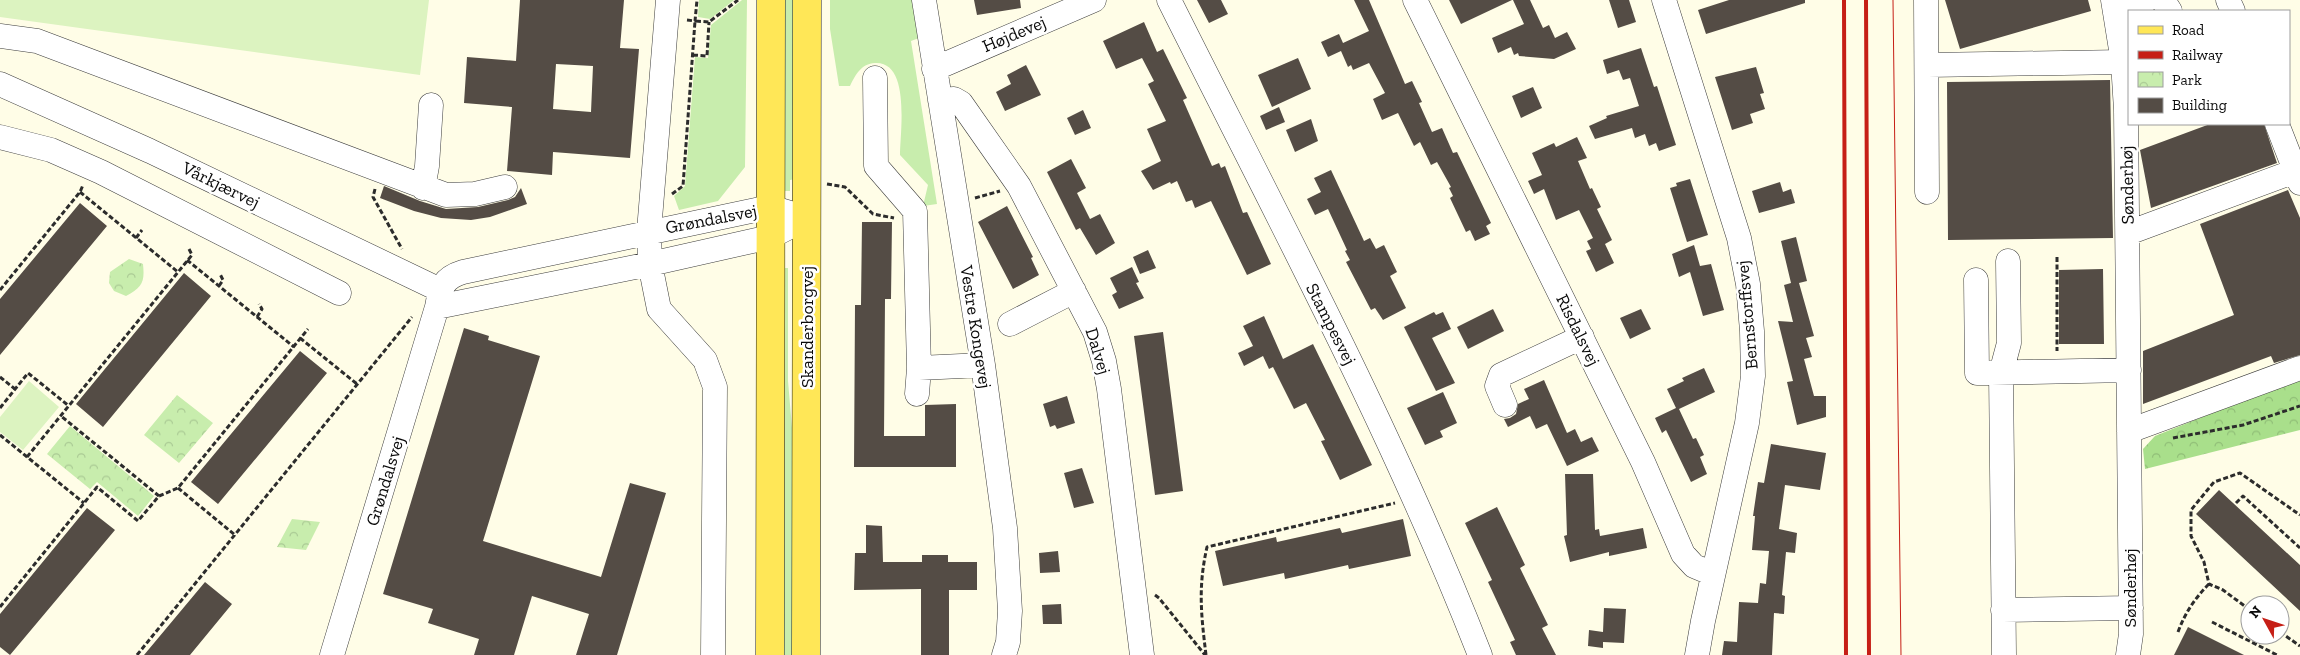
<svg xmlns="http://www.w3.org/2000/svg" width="2300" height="655" font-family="'Zilla Slab',serif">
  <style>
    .grass { fill: #c8edad }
    .forest { fill: url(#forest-crowns) }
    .park { fill: url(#park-crowns) }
    .pitch { fill: #dcf3c0 }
    .building { fill: #544c45; fill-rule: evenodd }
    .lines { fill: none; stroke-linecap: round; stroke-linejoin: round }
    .minor-casing { stroke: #3d3d3d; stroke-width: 25 }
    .major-casing { stroke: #1b1b1b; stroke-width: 29 }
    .path { stroke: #2c2c2c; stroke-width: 3; stroke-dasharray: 5 2.5; stroke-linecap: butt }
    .minor { stroke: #fff; stroke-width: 24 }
    .major { stroke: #ffe757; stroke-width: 28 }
    .tram { stroke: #c61f16; stroke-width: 1 }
    .rail { stroke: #c61f16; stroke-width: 4 }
    .labels { text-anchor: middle; stroke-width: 5; stroke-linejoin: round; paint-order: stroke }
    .street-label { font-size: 18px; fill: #0a0a0a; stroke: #fff }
  </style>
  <defs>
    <pattern id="forest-crowns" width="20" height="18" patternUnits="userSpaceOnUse" patternTransform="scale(1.25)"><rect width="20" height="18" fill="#a9df8b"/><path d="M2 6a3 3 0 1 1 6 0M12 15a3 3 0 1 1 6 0" fill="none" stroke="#90be77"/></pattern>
    <pattern id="park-crowns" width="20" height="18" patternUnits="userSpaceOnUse" patternTransform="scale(1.25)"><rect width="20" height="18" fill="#c8edad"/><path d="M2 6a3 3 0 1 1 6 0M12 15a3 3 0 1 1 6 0" fill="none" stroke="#aaca94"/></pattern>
  </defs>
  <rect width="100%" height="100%" fill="#fffde7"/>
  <path class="grass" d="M699 0H734L710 19 698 17Z
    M742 0H747L745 167 718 201 679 210 674 196 685 186 695 57 708 58 711 25Z
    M782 0H796V179L790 180V191H784Z
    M830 0H913L919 38 911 41 937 204 923 206 928 185 900 155C900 133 911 61 875 63 861 64 856 74 850 86H839L830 29Z
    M781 268H788V381L795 463V655H780Z"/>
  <path class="forest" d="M2300 378V430L2145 469 2143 449 2155 436Z"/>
  <path class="park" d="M129 259 143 264C145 283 142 287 126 296L114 291 109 283 110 272Z
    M177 395 213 423 179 463 144 435Z
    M70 426 154 496 138 516 97 482 90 489 47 454Z
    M292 519 320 522 306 550 277 547Z"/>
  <path class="pitch" d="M0 0H429L420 75 0 17Z
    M29 381 59 407 23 450 0 432V417Z"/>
  <path class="building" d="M520 0H624L620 48 639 49 630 158 553 152 552 175 507 171 512 107 464 103 467 57 516 61ZM556 64 593 66 591 112 553 109Z
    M974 0H1020L1021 8 977 15Z
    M1197 0H1221L1228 14 1209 23Z
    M1354 0H1369L1405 84 1412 81 1422 102 1419 103 1432 132 1442 128 1453 153 1457 152 1491 223 1486 226 1490 234 1475 241 1470 230 1466 232 1450 198 1453 196 1449 188 1451 187 1437 162 1431 165 1420 142 1414 146 1398 113 1382 120 1373 99 1385 93 1369 63 1353 70 1351 65 1348 67 1341 51 1328 57 1321 42 1339 34 1343 43 1369 31Z
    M1449 0H1512L1461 24Z
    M1513 0H1530L1543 28 1549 25 1555 38 1567 32 1576 49 1554 59 1519 56 1518 53 1514 55 1511 47 1498 53 1492 38 1524 24Z
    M1609 0H1629L1636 22 1618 28Z
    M1729 0H1805V3L1706 34 1698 10Z
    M1945 0H2088L2091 11 1960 49Z
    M1144 22 1157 52 1163 49 1187 98 1183 100 1212 166 1219 163 1221 168 1225 166 1243 213 1247 212 1271 264 1247 275 1211 201 1195 208 1192 200 1186 202 1177 181 1171 184 1170 182 1153 190 1141 171 1161 161 1147 129 1166 121 1148 84 1154 81 1142 58 1116 69 1103 41Z
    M1641 48 1654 87 1657 86 1676 145 1659 151 1656 143 1649 146 1645 134 1635 138 1632 128 1595 139 1589 126 1607 118 1606 116 1639 106 1630 78 1623 80 1619 70 1607 74 1603 60Z
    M1298 58 1311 89 1272 107 1258 75Z
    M1026 65 1041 95 1005 111 996 92 1011 84 1007 75Z
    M1756 67 1764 93 1760 94 1765 109 1750 114 1753 123 1732 130 1715 77Z
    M2110 80 2113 238 1948 240 1947 82Z
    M1533 87 1542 108 1521 118 1512 96Z
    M1279 107 1285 122 1266 130 1260 116Z
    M1083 110 1091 128 1075 135 1067 118Z
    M1311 119 1318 141 1295 152 1286 130Z
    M2210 124H2264L2277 163 2151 208 2140 150Z
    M1577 137 1587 158 1578 161 1590 189 1592 188 1601 207 1597 209 1612 240 1605 244 1614 263 1596 272 1586 251 1591 249 1587 241 1593 238 1579 210 1556 220 1544 189 1534 194 1528 181 1542 175 1532 153 1554 143 1556 147Z
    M1071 159 1086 188 1077 193 1090 219 1100 214 1115 243 1096 255 1080 228 1076 230 1047 172Z
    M1331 170 1364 241 1370 238 1376 249 1384 245 1397 272 1390 276 1406 308 1383 320 1375 308 1371 310 1346 262 1350 260 1345 251 1347 250 1328 209 1315 215 1307 199 1321 192 1314 178Z
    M1690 179 1708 235 1687 242 1670 188 1677 186 1676 183Z
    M1780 182 1783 192 1791 189 1795 203 1759 213 1752 191Z
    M384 186 420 201 446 209 478 207 508 200 515 197 521 188 527 204 490 217 471 220 441 218 414 211 380 198Z
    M2288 190 2300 218V355L2274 363 2271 356 2143 404V351L2234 315 2200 224Z
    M80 203 107 226 0 355V299Z
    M1007 206 1033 257 1031 258 1039 275 1013 289 978 222Z
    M862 222H892L891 299H885L884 436H925V405L956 404V467H854L855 305H861Z
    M1796 237 1807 281 1799 283 1814 336 1806 338 1812 357 1804 359 1814 396H1826V417L1797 425 1787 382 1793 381 1778 321 1793 322 1784 285 1791 283 1781 241Z
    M1694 245 1700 266 1711 264 1724 310 1703 316 1690 272 1679 277 1672 254Z
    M1148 250 1156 268 1140 274 1133 257Z
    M1132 267 1139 282 1136 283 1144 298 1119 309 1112 295 1117 292 1110 278Z
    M2103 269 2104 344H2059V270Z
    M184 273 211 296 103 427 76 404Z
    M1493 309 1504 331 1468 349 1457 327Z
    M1641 309 1651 329 1630 339 1620 318Z
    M1434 312 1436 315 1443 312 1451 329 1432 338 1455 383 1436 391 1404 327Z
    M1264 316 1283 359 1313 344 1372 465 1340 480 1321 441 1325 440 1306 403 1294 409 1273 367 1269 369 1263 356 1244 366 1238 353 1253 346 1243 326Z
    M464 328 489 336 488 340 540 356 483 541 601 577 630 483 666 493 617 655H576L589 614 532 596 514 655H474L479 639 428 623 433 609 383 594Z
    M1163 332 1183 491 1155 495 1134 336Z
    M300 351 327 373 218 504 191 482Z
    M1704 368 1715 392 1679 409 1693 439 1696 438 1704 455 1700 457 1707 474 1691 482 1666 430 1662 433 1655 418 1676 408 1667 389 1684 381 1682 378Z
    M1544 380 1567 433 1575 429 1581 442 1592 437 1599 451 1567 466 1547 424 1536 429 1530 416 1508 427 1504 419 1510 418 1516 414 1518 404 1529 399 1524 389Z
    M1443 392 1457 423 1440 431 1443 437 1425 445 1407 408Z
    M1067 396 1075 423 1057 429 1055 425 1050 427 1043 404Z
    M1771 444 1826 453 1820 490 1785 485 1779 529 1797 533 1795 553 1786 552 1782 595 1785 596 1784 614 1774 613 1772 655H1722L1724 641 1737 642 1739 602 1758 603 1760 583 1766 584 1769 551 1752 550 1755 516H1753L1758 482 1764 483Z
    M1082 468 1094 503 1074 508 1064 473Z
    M1565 474H1593L1595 530 1599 529 1600 536 1643 528 1647 548 1609 556V552L1570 562 1564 536 1567 535Z
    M2219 490 2300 565V611L2196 514Z
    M1497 507 1525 565 1520 568 1548 625 1542 628 1556 655H1516L1510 642 1515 640 1488 582 1492 580 1465 523Z
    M87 508 115 530 10 655 0 647V614Z
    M1403 519 1411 556 1349 569 1348 565 1285 579 1284 573 1223 586 1215 551 1276 537 1277 542 1340 528 1342 533Z
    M866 525 882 526 883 562H922V555H948V562H977V590H949V655H921V589L854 590 855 553H866Z
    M1058 551 1060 572 1040 573 1039 553Z
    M205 582 232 604 190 655H144Z
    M1061 604 1062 624H1043L1042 605Z
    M1604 608 1626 609 1624 643 1603 642V648L1588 646 1589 630 1603 632Z
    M2188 627 2244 655H2174Z"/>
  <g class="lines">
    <g class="minor-casing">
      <path id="minor" d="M668 0 649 231 650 264 659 309 705 360 715 387 713 655
        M924 0 983 365 1005 528 1010 611 1008 642 1004 655
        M1169 0C1277 216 1392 430 1480 655
        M1415 0 1643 462 1683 554 1694 566 1713 574
        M1664 0 1739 238 1748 284 1752 331 1753 376 1747 423 1703 621 1697 655
        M1926 0 1927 192
        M2113 0 2123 62 2126 110 2131 634 2128 655
        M2163 0 2170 11
        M2228 0 2233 11
        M2115 11 2146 0
        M0 36 37 41 446 195 475 194 505 187
        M1928 65 2123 62
        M934 69 1094 0
        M875 78 876 166 915 211 919 368 917 394
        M0 84 150 151 440 290
        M940 100 954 99 961 103 1019 186 1095 332 1104 361 1109 389 1142 655
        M2277 124 2300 183
        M0 137 51 150 101 172 339 293
        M423 188 427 166 431 105
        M2128 233 2295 171
        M1976 280 1977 373 2129 370
        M437 307 650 264 770 237 807 218
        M1010 324 1074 291
        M919 368 983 365
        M1505 405 1497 386 1501 375 1582 337
        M2129 431 2300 368
        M2003 610 2131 608
        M332 655 437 307C440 288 443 278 463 272L770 207 807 218
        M2004 655 2001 373 2009 343 2008 261"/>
    </g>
    <g class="major-casing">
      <path id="major" d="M770 655 771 0
        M806 655 807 0"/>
    </g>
    <path class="path" d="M687 20 695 21 697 0
      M693 55 707 56 709 22
      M827 184 845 187 873 214 894 218
      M375 189 373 197 402 249
      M80 192 178 272
      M672 194 683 186 695 21 709 22 738 0
      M975 198 1000 191
      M136 238 142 230
      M2057 257V351
      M187 260 294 347
      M219 286 223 280 220 274
      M0 290 80 192 83 185
      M257 317 262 309 259 304
      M300 338 357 384
      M0 377 15 389
      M0 408 28 373 69 406
      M0 435 84 503
      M2173 438 2243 425 2300 406
      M27 457 192 255 188 247
      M178 488 235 535
      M159 496 178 488 308 329
      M2236 503 2243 496 2300 548
      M1155 595 1159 598 1205 655
      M0 607 97 487 138 521 159 496 61 416
      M2250 610 2223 590 2209 584 2204 562 2191 536V510L2214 482 2240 473 2300 515
      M2212 622 2277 655
      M2178 632C2185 613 2195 598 2209 584
      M2280 632 2300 646
      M137 655 412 317
      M1206 655C1201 614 1198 587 1207 547L1395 503"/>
    <use href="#minor" class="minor"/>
    <use href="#major" class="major"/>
    <path class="tram" d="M1893 0 1901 655"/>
    <path class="rail" d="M1844 0 1846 655
      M1866 0 1869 655"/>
  </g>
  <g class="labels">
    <g class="street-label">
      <text transform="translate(1014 34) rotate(-23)" y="6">Højdevej</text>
      <text transform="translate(221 185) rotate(26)" y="6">Vårkjærvej</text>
      <text transform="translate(2127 185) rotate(-91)" y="6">Sønderhøj</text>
      <text transform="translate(711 219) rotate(-11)" y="6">Grøndalsvej</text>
      <text transform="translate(1747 315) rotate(-95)" y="6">Bernstorffsvej</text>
      <text transform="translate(1331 324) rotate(63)" y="6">Stampesvej</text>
      <text transform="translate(807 327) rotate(-90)" y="6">Skanderborgvej</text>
      <text transform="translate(976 327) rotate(81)" y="6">Vestre Kongevej</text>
      <text transform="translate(1578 330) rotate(64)" y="6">Risdalsvej</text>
      <text transform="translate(1098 351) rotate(73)" y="6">Dalvej</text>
      <text transform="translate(385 481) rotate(-73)" y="6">Grøndalsvej</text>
      <text transform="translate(2130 588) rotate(-90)" y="6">Sønderhøj</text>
    </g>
  </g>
  <rect x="2128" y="10" width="162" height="115" fill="#ffffff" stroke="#9d9d9d"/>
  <rect x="2138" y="26" width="25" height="8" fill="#ffe757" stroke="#9d9d9d"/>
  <text x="2172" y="35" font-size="15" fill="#0a0a0a">Road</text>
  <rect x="2138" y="51" width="25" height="8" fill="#c61f16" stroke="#9d9d9d"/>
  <text x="2172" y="60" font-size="15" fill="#0a0a0a">Railway</text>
  <rect x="2138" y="72" width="25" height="15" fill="url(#park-crowns)" stroke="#9d9d9d"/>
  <text x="2172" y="85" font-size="15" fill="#0a0a0a">Park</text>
  <rect x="2138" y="98" width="25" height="15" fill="#544c45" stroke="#9d9d9d"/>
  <text x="2172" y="110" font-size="15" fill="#0a0a0a">Building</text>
  <g transform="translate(2265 620) rotate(310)"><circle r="24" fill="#ffffff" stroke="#9d9d9d"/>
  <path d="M0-4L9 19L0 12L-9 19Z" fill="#c61f16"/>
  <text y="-8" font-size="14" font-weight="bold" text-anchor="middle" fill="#0a0a0a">N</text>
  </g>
</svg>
